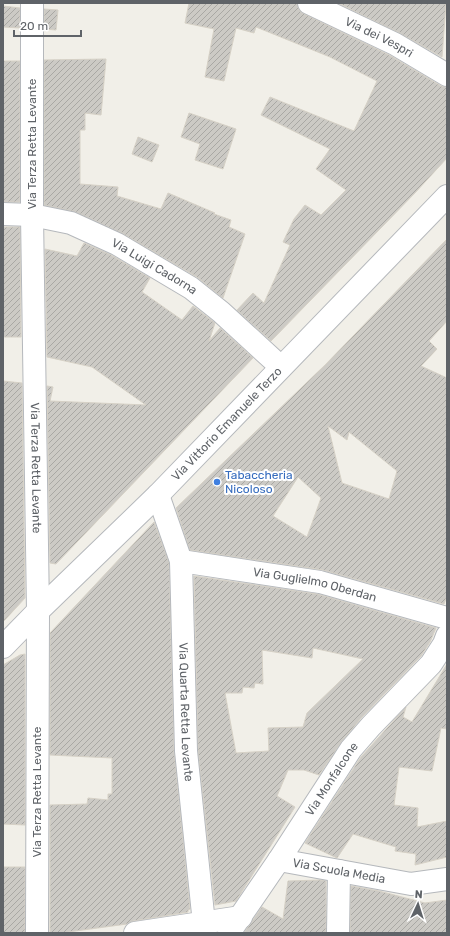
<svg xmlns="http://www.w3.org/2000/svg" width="450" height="936" font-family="Rubik,sans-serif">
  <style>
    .building { fill: url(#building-hatch); stroke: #d6d1c6; fill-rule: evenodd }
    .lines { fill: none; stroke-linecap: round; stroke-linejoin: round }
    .minor-casing { stroke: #b5b8bc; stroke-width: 24 }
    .minor { stroke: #fff; stroke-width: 22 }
    .shop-dot { fill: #3f7fe0; stroke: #fff; stroke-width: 1.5 }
    .labels { text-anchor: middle; stroke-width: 4; stroke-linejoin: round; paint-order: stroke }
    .street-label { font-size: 12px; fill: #5f6368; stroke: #fff }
    .shop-label { font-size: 12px; fill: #366cbe; stroke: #fff; text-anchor: start }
  </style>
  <defs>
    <pattern id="building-hatch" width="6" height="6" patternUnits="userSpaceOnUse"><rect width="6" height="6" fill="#cccac5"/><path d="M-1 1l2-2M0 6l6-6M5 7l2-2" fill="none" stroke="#a9a8a4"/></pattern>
  </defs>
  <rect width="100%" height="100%" fill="#f1efe8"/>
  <path class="building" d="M189 3H297L299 10 304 14 389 55 441 86 447 87V158L415 193 271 341 237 310 253 293 264 303 290 245 283 242 294 219 305 205 321 215 346 190 316 169 330 149 261 115 270 97 354 131 377 81 330 57 256 27 254 33 236 28 224 81 205 77 214 29 185 23Z
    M338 3H446L442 57 400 33Z
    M3 6 20 8V28L3 27Z
    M44 9 58 10 56 30 44 29Z
    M106 59 101 115 85 113V130H80V184L118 187 117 196 161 209 168 193 215 213 214 214 231 220 229 227 245 234 223 298 197 277 122 233 76 212 44 205V60Z
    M3 61H20V202H3Z
    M189 113 236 129 223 169 195 160 200 144 181 137Z
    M138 137 159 145 152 162 132 154Z
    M3 227H20L21 337H3Z
    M447 239V321L429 341 437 349 421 366 447 378V596L444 604 323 570 190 550 176 508 325 365ZM328 426 347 440 349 432 397 471 389 499 342 483ZM298 477 321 498 307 537 273 516Z
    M84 243 111 255 150 278 142 292 182 320 193 306 215 323 209 341 220 328 253 358 56 564 50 563 47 386 53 387 50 401 146 405 92 367 47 357 45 249 77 256Z
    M3 381 22 383 25 598 3 622Z
    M154 522 169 563 174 751 190 909 188 910V912L133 921 127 924 61 933H50V805L87 804 88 798 108 800V794H112V758L50 755V633Z
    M194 576 317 594 436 628 430 642 421 656 362 717 342 741 319 775 304 770H288L277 796 295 807 236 901 215 905 198 750ZM313 648 363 659 307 713 303 727 268 728 269 751 236 753 225 693H242L243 687 254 688 255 683 263 684 262 650 312 658Z
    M25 654V825L3 824V665L20 655Z
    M447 664V729L441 728 432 771 399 767 394 805 418 808 417 827 447 821V857L415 865 416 854 395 851 396 847 353 834 337 858 305 843 361 757 406 707 403 717 412 722Z
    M3 867H25V933H3Z
    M320 880 326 881V933H244L262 907 283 919 288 881Z
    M351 886 379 891 425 903 447 900V933H350Z"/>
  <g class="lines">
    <g class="minor-casing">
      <g id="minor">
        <path id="s1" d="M32 3V215L38 611 37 933"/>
        <path id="s2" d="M309 3 395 44 447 75"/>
        <path id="s3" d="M3 214 32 215 71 223 117 244 191 288 221 312 281 367"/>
        <path id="s4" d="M158 495 181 561 186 751 205 933"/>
        <path id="s5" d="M181 561 320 582 447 618"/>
        <path id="s6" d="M3 647 38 611 158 495 447 196"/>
        <path id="s7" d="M279 860 411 884 447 879"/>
        <path d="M135 933 241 917"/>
        <path id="s8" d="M229 933 279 860 351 749 371 726 431 664 444 644 447 636"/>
        <path d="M338 933 339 871"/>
      </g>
    </g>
    <use href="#minor" class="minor"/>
  </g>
  <circle class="shop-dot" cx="217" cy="482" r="4"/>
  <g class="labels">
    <g class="street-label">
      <text dy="4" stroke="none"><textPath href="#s2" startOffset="78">Via dei Vespri</textPath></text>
      <text transform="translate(32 144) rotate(-90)" y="4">Via Terza Retta Levante</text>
      <text dy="4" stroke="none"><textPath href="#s3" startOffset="163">Via Luigi Cadorna</textPath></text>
      <text dy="4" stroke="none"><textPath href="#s6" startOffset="316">Via Vittorio Emanuele Terzo</textPath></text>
      <text dy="4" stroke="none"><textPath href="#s1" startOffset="465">Via Terza Retta Levante</textPath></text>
      <text dy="4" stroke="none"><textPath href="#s5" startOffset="136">Via Guglielmo Oberdan</textPath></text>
      <text dy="4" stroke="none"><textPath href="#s4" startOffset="221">Via Quarta Retta Levante</textPath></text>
      <text dy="4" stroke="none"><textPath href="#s8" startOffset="185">Via Monfalcone</textPath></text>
      <text transform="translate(37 792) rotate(-90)" y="4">Via Terza Retta Levante</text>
      <text dy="4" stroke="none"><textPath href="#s7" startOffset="61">Via Scuola Media</textPath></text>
    </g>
    <g class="shop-label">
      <text x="225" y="479">Tabaccheria<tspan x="225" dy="14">Nicoloso</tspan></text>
    </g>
  </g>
  <rect width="450" height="936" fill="none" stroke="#5f6368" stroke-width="8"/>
  <g transform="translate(418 904) rotate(4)" stroke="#ffffff" stroke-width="3" paint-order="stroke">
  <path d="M0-3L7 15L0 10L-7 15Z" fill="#5f6368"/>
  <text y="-6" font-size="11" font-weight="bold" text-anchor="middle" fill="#5f6368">N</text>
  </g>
  <path d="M14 30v6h67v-6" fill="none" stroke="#5f6368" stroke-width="2"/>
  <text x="20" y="30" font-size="12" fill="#5f6368" stroke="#ffffff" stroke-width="3" paint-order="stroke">20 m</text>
</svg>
